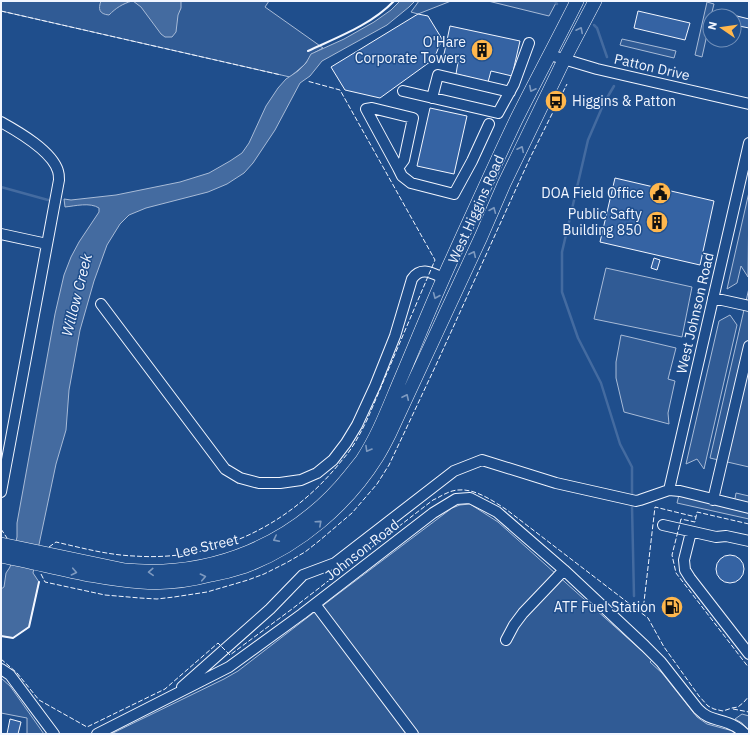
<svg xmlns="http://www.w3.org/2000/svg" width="750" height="735" font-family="'IBM Plex Sans',sans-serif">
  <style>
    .built { fill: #305b95; stroke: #a8bbd7 }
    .water { fill: #446ba0; stroke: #a8bbd7 }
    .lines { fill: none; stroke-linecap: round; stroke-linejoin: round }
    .stream { stroke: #446ba0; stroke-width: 2.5 }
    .building { fill: #3563a3; stroke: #f2f6ff }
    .minor-casing { stroke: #f2f6ff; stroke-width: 12 }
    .major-casing { stroke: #f2f6ff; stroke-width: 14 }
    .minor { stroke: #1f4e8c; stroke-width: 10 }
    .major { stroke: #1f4e8c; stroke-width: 13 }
    .fence { stroke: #f2f6ff; stroke-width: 1; stroke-dasharray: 5 2; stroke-linecap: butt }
    .wall { stroke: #f2f6ff; stroke-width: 2 }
    .oneway { stroke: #7e9ac0 }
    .labels { text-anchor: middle; stroke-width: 3; stroke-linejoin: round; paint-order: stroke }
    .poi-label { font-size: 14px; fill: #f2f6ff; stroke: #1f4e8c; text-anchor: end }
    .street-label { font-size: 14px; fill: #f2f6ff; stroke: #1f4e8c }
    .water-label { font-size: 15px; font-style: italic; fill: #f2f6ff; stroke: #1f4e8c }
  </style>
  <rect width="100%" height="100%" fill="#1f4e8c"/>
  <path class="built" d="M1 1H269L265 7 323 48 314 53 304 65 290 77 1 11Z
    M419 1H451L418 14 411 12Z
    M488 1H557L549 16Z
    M707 2 714 4 711 16H710V21L702 57 695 55Z
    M622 39 676 51 674 58 620 45Z
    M749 192 748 277 741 266 737 283 727 289Z
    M606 268 692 287 682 337 594 319Z
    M749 288V467L710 458Z
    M730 315 737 325 704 469 697 459 686 464 719 321Z
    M621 335 676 348 668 379 675 381 668 413 669 424 624 412 616 378V362Z
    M680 491 734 504 736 493 749 496V519L677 503Z
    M470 504 498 522 652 660 650 662 662 673 697 717 707 724 733 731 736 734H111L224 679 238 671 338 594 452 508 460 505Z
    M1 678 10 686 44 734H27V718L1 713Z
    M742 714 749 716V731L742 723 735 719Z"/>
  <path class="water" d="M101 1H132C122 4 116 8 109 15 99 14 98 9 101 1Z
    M133 1H181V8L178 15 176 32 172 37H165L161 34 141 7Z
    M400 1H415L409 7 387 25 322 61 310 76 300 83 275 130 253 163 244 173 227 184 208 192 146 208 129 215 120 224 107 245 94 281 80 330 69 390 66 430 56 464 33 573 39 582 29 627 13 638 1 636V589L4 587 6 573 10 567 17 537V523L55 314 64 275 71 257 79 242 99 212V208C90 202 75 206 65 207L64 199 71 200 116 195 180 182 209 173 230 161 242 153 249 143 266 106 278 88 286 79 298 71 306 63 311 54 344 39 374 22 391 10Z"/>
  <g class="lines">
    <path class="stream" d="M555 1 557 4
      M594 25 597 28 607 57
      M614 86 604 103 588 140 562 252V292L578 338 601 383 620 444 632 467V494
      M1 187 48 200
      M632 506 634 596"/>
  </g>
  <path class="building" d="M638 11 690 23 685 40 634 28Z
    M418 14 428 16 442 39 434 59 380 98 345 90 331 67Z
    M733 15 749 19V28L734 25V16H732Z
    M450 26 520 41 512 76 491 71 488 82 456 74 458 62 443 59Z
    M430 108 467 116 454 174 417 166Z
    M615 178 714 201 700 265 600 242Z
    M654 258 660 260 657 270 651 268Z
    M716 569a14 14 0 1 1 28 0a14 14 0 1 1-28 0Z
    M10 719 21 722 18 734H7Z"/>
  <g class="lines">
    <g class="minor-casing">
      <path id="minor" d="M550 55 597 69 749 104
        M403 91 498 113 514 84 529 43
        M432 98 438 75 510 92
        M1 122C19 132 52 151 58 171 59 174 59 177 59 180L1 492
        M398 168 404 160 413 118 372 108 366 109 398 168 402 176 411 183 454 194 472 161 489 124
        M1 234 47 244
        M713 298 749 306
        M101 304 225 469 240 478 259 483H280L301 480 317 473 333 460 346 443 357 425 375 386 395 336 412 279C421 266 432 273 443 278
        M669 490 749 143
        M713 500 749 346
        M663 525 716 537 726 536 749 541
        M691 532 684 560 685 570 690 578 749 654
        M315 604 413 734
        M506 640 514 625 523 613 564 570
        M1 669 10 675 54 734
        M182 687 270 609 303 575 335 563 454 471 482 460 556 483 636 501 640 500 669 490 680 491 749 508
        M97 734 229 667 302 614 433 513 456 499 470 498 497 512 564 570 645 646 661 662 698 709C709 720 715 718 728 723 734 725 740 729 745 734"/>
    </g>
    <g class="major-casing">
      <path id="major" d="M1 544 125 570C212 578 295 544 350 475 354 470 358 465 362 460 379 434 389 406 401 378 418 338 434 298 452 259 473 213 494 166 516 120 536 80 557 41 577 1
        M1 556C48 565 94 579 141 582 164 584 188 581 211 575 222 573 234 570 246 566 299 546 347 505 377 457 382 449 386 441 390 433L481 237 504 184 564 60 595 1"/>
    </g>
    <use href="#minor" class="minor"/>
    <use href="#major" class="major"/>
    <path class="fence" d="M1 11 281 75
      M749 524 697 512 695 522 681 519 672 555 676 573 749 668
      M1 529 7 538
      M49 547 56 542C82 548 108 555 134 556 217 562 292 524 343 459 353 448 360 434 367 420L435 260 340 90 307 81
      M1 566 2 565
      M41 574 45 582 105 595 140 598 157 599 174 597 207 592 248 580 264 574 286 563 305 552 319 541 352 513 377 484 389 465 406 429 436 365 530 158 567 84
      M640 612 644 602 655 507 696 517
      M1 659 17 673 39 700 87 727 165 689 218 643 230 655 292 609 433 500C438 498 442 495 447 493 468 483 490 499 507 510L648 618 664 647 699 696 708 706 714 709 723 711 732 708 738 707 744 702 749 696
      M733 709 749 712"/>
    <path class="wall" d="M308 51C338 37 371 25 394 1
      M1 636 13 638 29 627 39 582"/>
  </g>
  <defs><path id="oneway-chevron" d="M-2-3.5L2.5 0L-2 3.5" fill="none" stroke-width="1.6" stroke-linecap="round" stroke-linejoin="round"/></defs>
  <g class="oneway">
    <use href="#oneway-chevron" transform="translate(580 30) rotate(-63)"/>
    <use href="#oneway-chevron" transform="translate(532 89) rotate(117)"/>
    <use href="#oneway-chevron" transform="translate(521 149) rotate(-64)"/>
    <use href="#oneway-chevron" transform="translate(493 210) rotate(-67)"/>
    <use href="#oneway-chevron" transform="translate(473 254) rotate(-65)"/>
    <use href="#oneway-chevron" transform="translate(436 296) rotate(113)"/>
    <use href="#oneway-chevron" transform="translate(406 397) rotate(-65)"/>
    <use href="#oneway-chevron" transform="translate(368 449) rotate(120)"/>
    <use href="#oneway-chevron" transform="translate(319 523) rotate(-42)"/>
    <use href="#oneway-chevron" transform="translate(276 539) rotate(153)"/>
    <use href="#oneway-chevron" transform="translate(74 572) rotate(12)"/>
    <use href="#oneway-chevron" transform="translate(151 572) rotate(177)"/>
    <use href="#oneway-chevron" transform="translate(203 577) rotate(-12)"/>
  </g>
  <defs>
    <g id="building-disc" transform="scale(1.15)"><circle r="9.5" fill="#ffb74d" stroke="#1f4e8c"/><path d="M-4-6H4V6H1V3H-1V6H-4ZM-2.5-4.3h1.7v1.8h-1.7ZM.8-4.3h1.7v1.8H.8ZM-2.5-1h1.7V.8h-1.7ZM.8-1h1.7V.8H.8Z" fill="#111"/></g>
    <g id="bus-disc" transform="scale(1.15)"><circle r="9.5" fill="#ffb74d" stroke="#1f4e8c"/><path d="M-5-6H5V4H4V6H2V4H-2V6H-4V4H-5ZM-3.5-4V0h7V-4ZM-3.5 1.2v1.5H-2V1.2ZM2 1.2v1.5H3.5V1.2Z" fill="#111"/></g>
    <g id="civic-disc" transform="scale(1.15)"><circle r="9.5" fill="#ffb74d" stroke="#1f4e8c"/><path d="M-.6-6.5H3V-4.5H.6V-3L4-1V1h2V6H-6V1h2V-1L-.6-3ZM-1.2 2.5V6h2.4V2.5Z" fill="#111"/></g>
    <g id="fuel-disc" transform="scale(1.15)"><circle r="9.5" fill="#ffb74d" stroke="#1f4e8c"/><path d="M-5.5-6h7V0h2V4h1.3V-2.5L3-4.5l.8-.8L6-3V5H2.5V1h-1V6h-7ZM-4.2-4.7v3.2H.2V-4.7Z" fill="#111"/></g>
  </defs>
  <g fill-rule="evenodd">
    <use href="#building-disc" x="482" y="50"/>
    <use href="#bus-disc" x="556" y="101"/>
    <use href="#civic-disc" x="660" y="193"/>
    <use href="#building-disc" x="657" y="222"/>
    <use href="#fuel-disc" x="672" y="607"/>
  </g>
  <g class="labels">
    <g class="poi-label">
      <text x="466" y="47">O'Hare<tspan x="466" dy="16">Corporate Towers</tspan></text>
      <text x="572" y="106" text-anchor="start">Higgins &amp; Patton</text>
      <text x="644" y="198">DOA Field Office</text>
      <text x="642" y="219">Public Safty<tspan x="642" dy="16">Building 850</tspan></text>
      <text x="656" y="612">ATF Fuel Station</text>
    </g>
    <g class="street-label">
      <text transform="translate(652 67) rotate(13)" y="5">Patton Drive</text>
      <text transform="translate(476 209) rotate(-66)" y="5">West Higgins Road</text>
      <text transform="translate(695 313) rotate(-77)" y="5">West Johnson Road</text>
      <text transform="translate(207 546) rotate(-13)" y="5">Lee Street</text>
      <text transform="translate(362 550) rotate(-38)" y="5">Johnson Road</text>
    </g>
    <g class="water-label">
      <text transform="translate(77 295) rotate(-76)" y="5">Willow Creek</text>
    </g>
  </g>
  <rect width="750" height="735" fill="none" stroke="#f2f6ff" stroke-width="4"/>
  <g transform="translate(722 28) rotate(283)"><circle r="19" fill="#1f4e8c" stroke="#7391ba"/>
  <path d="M0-3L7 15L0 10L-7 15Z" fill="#ffb74d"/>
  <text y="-6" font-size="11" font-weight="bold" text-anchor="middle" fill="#f2f6ff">N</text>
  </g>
</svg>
